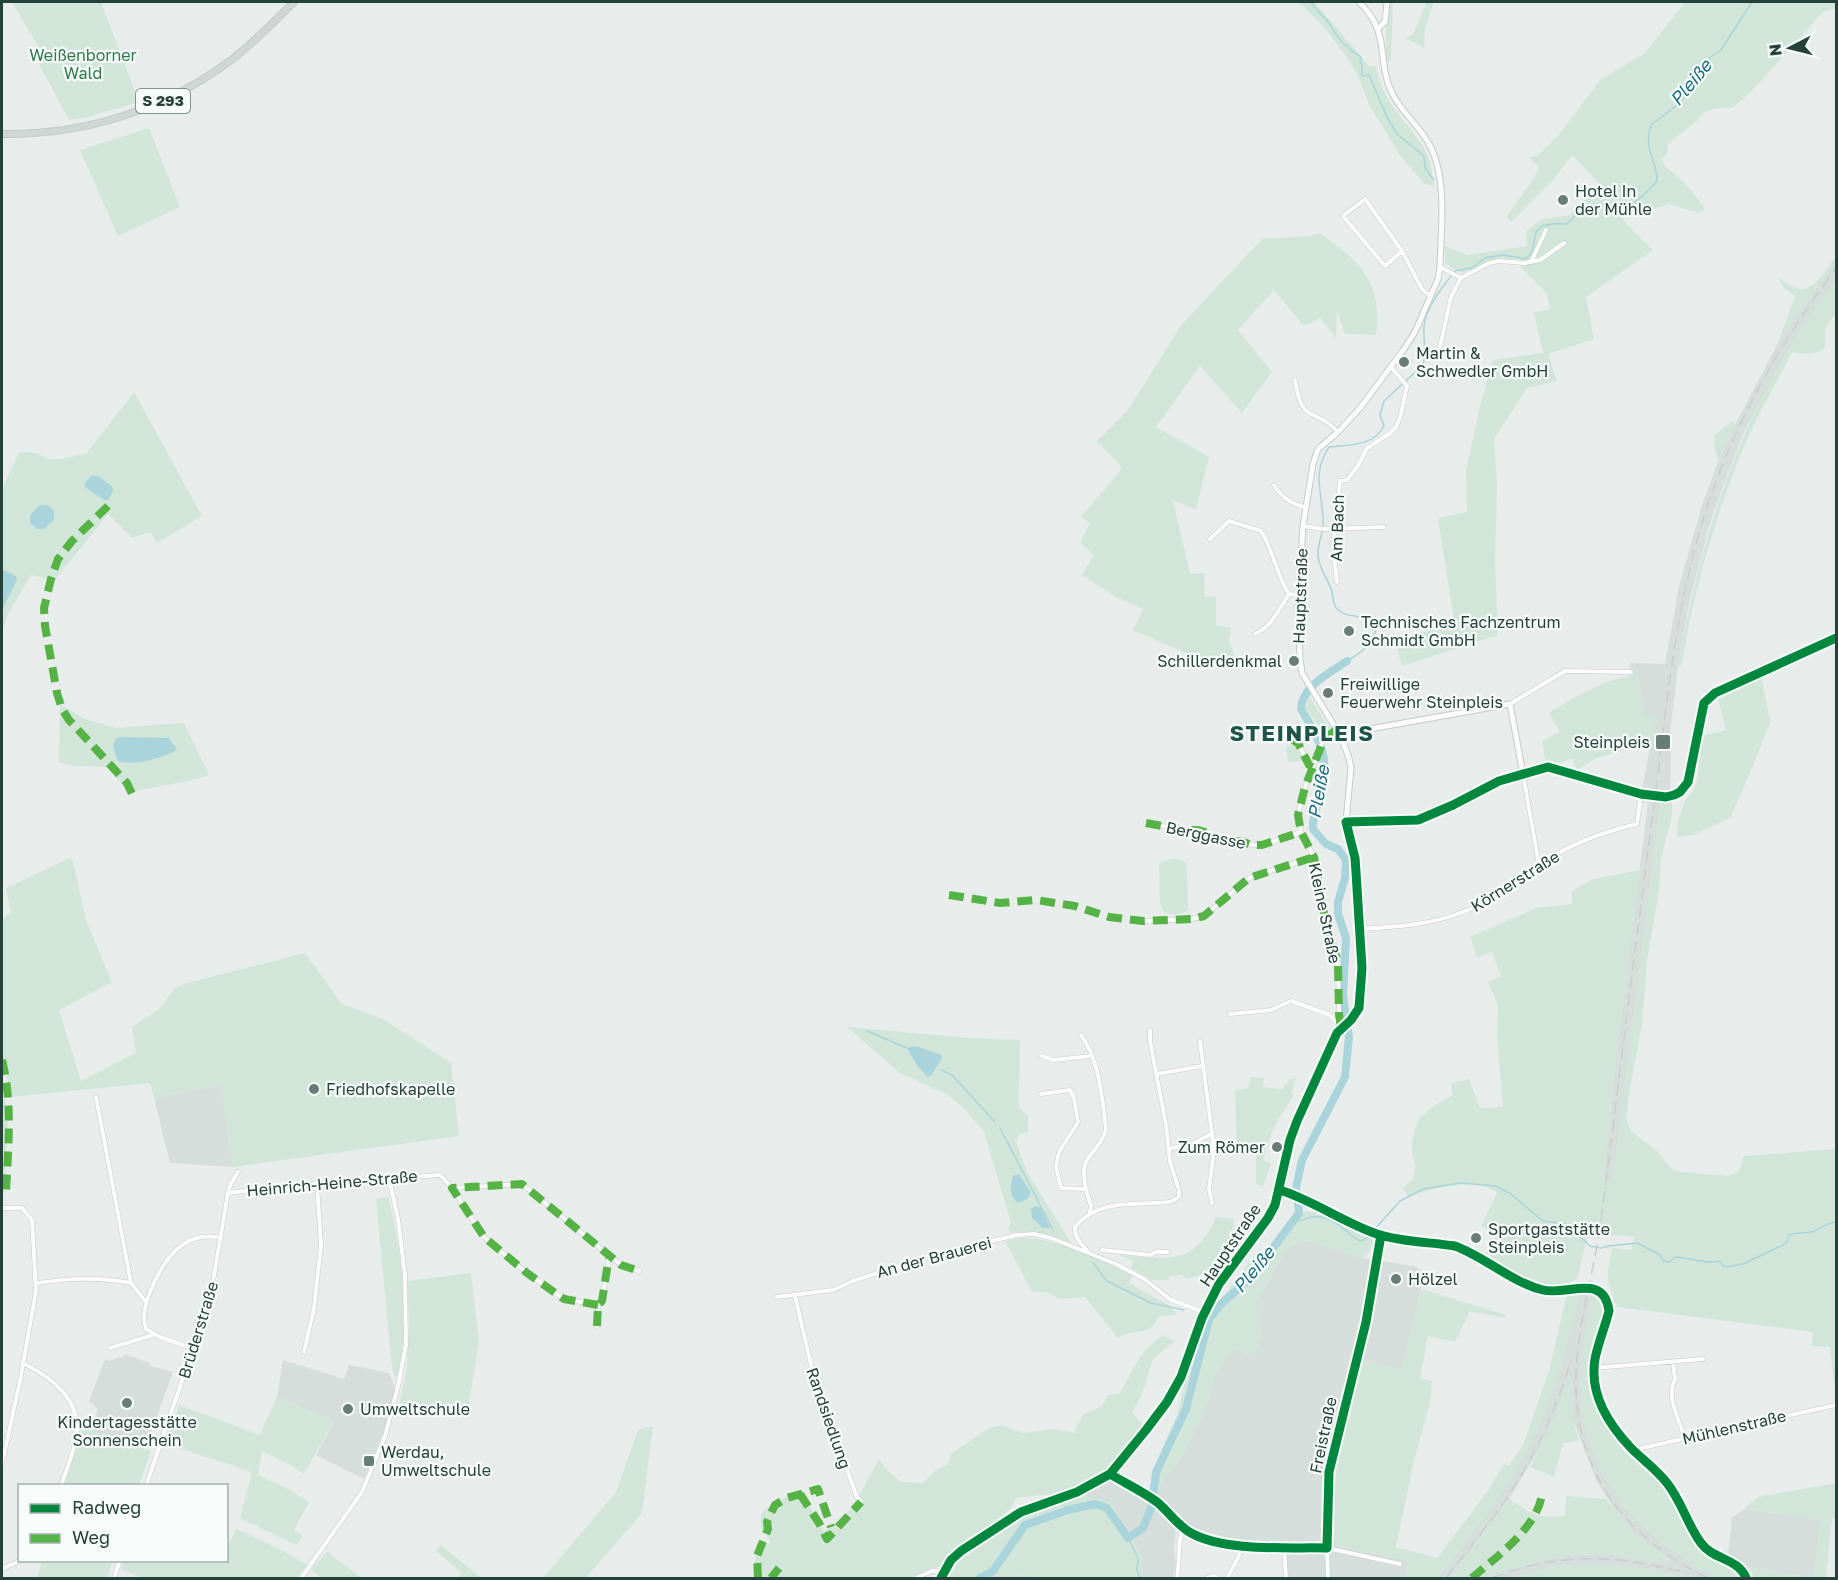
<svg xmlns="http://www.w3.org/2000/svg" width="1838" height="1580" font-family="'Golos Text',sans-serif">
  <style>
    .built { fill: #d6dedb }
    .green { fill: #d1e6d8 }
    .water { fill: #a9d4db }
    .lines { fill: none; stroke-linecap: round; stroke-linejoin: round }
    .stream { stroke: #a9d4db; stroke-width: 1.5 }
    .river { stroke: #a9d4db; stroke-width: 8 }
    .street-casing { stroke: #c5cac8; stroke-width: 5 }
    .secondary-casing { stroke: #c3cbc8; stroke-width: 7 }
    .primary-casing { stroke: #c3cbc9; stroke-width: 8 }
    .street { stroke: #fcfcfc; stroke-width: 4 }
    .secondary { stroke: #fcfcfc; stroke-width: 5 }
    .primary { stroke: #cfd7d5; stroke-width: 6 }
    .rail { stroke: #c9cdcc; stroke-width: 1.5; stroke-dasharray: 12 6; stroke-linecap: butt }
    .quiet { stroke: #55b346; stroke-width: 8; stroke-dasharray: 15 8; stroke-linecap: butt }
    .cycleway-casing { stroke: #f7fbf9; stroke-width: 13 }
    .cycleway { stroke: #00873e; stroke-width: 9 }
    .poi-dot { fill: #697d78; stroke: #f7fbf9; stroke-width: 2 }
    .labels { text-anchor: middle; stroke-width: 4.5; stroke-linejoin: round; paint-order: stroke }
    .shield { fill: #f7fbf9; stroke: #637973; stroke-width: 1.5 }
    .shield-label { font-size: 15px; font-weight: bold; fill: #24413a }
    .park-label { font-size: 16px; fill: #2d794b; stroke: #f7fbf9 }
    .poi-label { font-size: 16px; fill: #24413a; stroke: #f7fbf9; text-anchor: start }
    .street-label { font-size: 16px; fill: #24413a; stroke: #f7fbf9 }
    .water-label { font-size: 18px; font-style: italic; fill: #1c6e7f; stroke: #f7fbf9 }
    .district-label { font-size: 22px; font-weight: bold; letter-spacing: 1.5px; fill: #1f5448; stroke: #f7fbf9 }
  </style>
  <rect width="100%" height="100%" fill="#e8edeb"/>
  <path class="built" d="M1836 263V281L1791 347 1772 379 1745 430 1724 483 1708 530 1689 603 1678 666 1670 733 1671 748 1670 792 1662 793 1661 800 1613 1181 1603 1179 1616 1057 1648 803 1643 802 1642 789 1656 716 1645 718 1637 674 1630 675V663L1665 664 1679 586 1702 505 1718 462 1735 425 1777 345 1805 303Z
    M221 1085 233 1167 170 1163 154 1098Z
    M1308 1240 1362 1258 1414 1266 1424 1272 1414 1326 1401 1370 1362 1360 1333 1545 1410 1561 1405 1578H1288L1286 1543 1237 1542 1186 1525 1156 1497 1163 1479 1179 1462 1203 1415 1215 1376 1233 1348 1253 1356 1262 1337 1256 1303 1287 1248Z
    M1580 1293 1593 1295 1582 1351 1580 1378 1581 1406 1588 1437 1602 1473 1625 1508 1661 1542 1689 1561 1724 1578H1685L1649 1569 1591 1564 1558 1566 1512 1578H1487L1541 1560 1574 1555 1607 1554 1668 1563 1669 1560 1635 1534 1617 1513 1597 1482 1573 1420 1571 1375 1549 1433 1509 1499 1450 1578H1438L1503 1490 1521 1461 1547 1405Z
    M124 1354 150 1363V1366L173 1372 145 1449 91 1431 98 1409 89 1401 105 1359 110 1361 119 1357 123 1358Z
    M283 1360 344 1379 349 1365 389 1373 396 1390 383 1433 364 1479 316 1455 334 1421 277 1397Z
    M1107 1476 1148 1501 1176 1527 1174 1551 1176 1563 1173 1578H1141L1139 1569 1141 1556 1111 1503 1083 1496Z
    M1744 1509 1821 1519 1814 1578H1800V1576L1747 1567 1728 1557 1732 1518Z
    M992 1575 1036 1576 1040 1578H985Z"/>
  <path class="green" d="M12 2H101L139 102 88 117 69 120 38 62 44 56Z
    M1298 2H1314L1370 67 1376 66C1384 108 1405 116 1425 150 1431 161 1432 174 1434 186L1424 184 1400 155 1370 107 1358 76 1346 56 1325 28Z
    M1390 2H1393L1391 61 1386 63V30Z
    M1427 2H1434L1425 27 1424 48 1406 38 1413 34Z
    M1685 2H1836V8L1823 12 1751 92 1732 108C1719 107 1705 108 1698 120L1668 144 1667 153 1662 160 1666 167 1685 183 1705 208 1699 213 1669 204 1622 219 1653 250 1586 297 1594 339 1548 354 1557 381 1527 388 1494 439 1497 486 1495 561 1498 635 1402 666 1397 649 1408 645 1407 636 1432 630 1454 620 1438 518 1467 512 1466 471 1480 406 1493 360 1543 353 1534 313 1550 309 1547 294 1521 268V259C1494 259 1486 262 1462 273L1445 264V246L1467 255 1527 246 1526 231 1543 219 1571 215 1573 210 1589 196 1612 197 1572 155 1552 181 1511 222 1507 216 1534 178 1539 167 1529 157 1537 156 1562 131 1600 80 1645 53Z
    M149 128 180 207 118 236 80 150Z
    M1319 233C1360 261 1383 282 1376 335L1345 334 1337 312 1336 338 1320 318 1304 326 1274 290 1238 330 1272 372 1242 413 1200 366 1156 427 1209 457 1196 510 1173 500 1190 574 1204 573 1205 597H1216V625L1231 628 1229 640 1234 655 1226 665 1186 653 1133 630 1143 609 1116 597 1082 575 1094 555 1080 543 1090 523 1081 517 1121 470V466L1097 441 1128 410 1182 324 1262 239 1311 236Z
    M1836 256V263L1805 303 1777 345 1795 296 1784 288 1778 278C1785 282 1793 288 1801 289 1815 290 1829 266 1836 256Z
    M1836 281V313L1825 329V348C1814 356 1805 354 1792 352 1775 386 1755 419 1741 454 1715 517 1691 599 1682 666H1678C1703 525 1746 395 1836 281Z
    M134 392 202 516 157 543 150 532 132 538 108 514 54 581 31 575 8 614 2 631V489L19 452 36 453 49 459H60L86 454Z
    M1732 421 1735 425 1718 462 1714 444 1715 435Z
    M1761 673 1769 717 1771 720 1750 773 1730 818 1693 835 1677 837 1678 821 1685 801 1693 791 1697 781 1702 736 1726 730 1717 695Z
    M1637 674 1645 718 1656 715 1653 742 1597 758 1577 770 1572 758 1556 765 1553 762 1546 764 1542 741 1560 732 1549 713C1576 696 1606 679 1637 674Z
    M1309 696 1330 728 1322 738 1321 730 1306 709Z
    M60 704 85 719 116 728 184 723 209 775 189 781 128 792 108 767 73 766 59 762Z
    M1294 743 1306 761 1288 762 1286 747Z
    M1661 800H1672V816L1661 859 1659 891 1647 960 1642 1024 1628 1100 1627 1122 1632 1132 1656 1150 1671 1168 1680 1172 1728 1176 1738 1172 1744 1156 1836 1149V1384H1834L1830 1347 1812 1346 1813 1332 1617 1307C1605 1279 1607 1277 1612 1248L1632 1250V1243L1635 1237 1618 1235 1587 1238 1577 1279C1545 1299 1513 1270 1486 1253L1496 1236 1481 1226 1497 1193C1481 1176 1430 1187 1410 1197L1403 1189 1413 1179 1416 1165C1411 1158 1411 1142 1414 1133 1415 1127 1418 1126 1418 1119L1435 1105 1453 1095 1451 1083 1469 1079 1480 1108 1503 1107 1497 1035 1498 1006 1488 982 1501 976 1492 952 1477 958 1470 937 1536 908 1572 904V891L1593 879 1640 870 1616 1057 1603 1179 1613 1180Z
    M72 857 86 920 112 982 59 1010 81 1081 136 1053 132 1027 159 1009 175 988 187 983 305 953 342 1004 385 1020 451 1063 459 1136 233 1167 221 1085 154 1098 150 1083 10 1097 6 1072H2V921L11 911 6 888Z
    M1174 858 1187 863 1188 910C1179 915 1173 916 1164 912L1160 904 1159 863Z
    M847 1027 969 1038 1020 1040 1019 1108 1028 1115V1132L1019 1134 1016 1142 1027 1172 1071 1243C1050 1235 1033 1230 1010 1233L1008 1229 1011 1223 984 1132 964 1108 948 1095 900 1073Z
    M1251 1077 1264 1078 1263 1087 1282 1089 1291 1078 1296 1079 1292 1091 1293 1096C1278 1120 1270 1131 1263 1160L1271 1163 1263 1186 1256 1184V1154L1237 1150 1235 1090 1248 1088Z
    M6 1099 8 1122 4 1192 2 1196V1100Z
    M388 1197C401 1243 412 1332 396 1379L392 1368 376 1199Z
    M1303 1211 1325 1213 1347 1226 1375 1235 1369 1252 1362 1258 1308 1240 1287 1248 1256 1303 1262 1337 1253 1357 1233 1349 1215 1376 1203 1415 1179 1462 1163 1479 1156 1497 1150 1493 1159 1456 1177 1415 1185 1380 1208 1316 1257 1252 1267 1255Z
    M1216 1217 1234 1219 1231 1239 1223 1263 1195 1277 1186 1279 1182 1275 1171 1276 1168 1280H1152L1131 1268 1134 1261 1117 1254C1136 1257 1169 1261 1187 1253 1199 1247 1211 1230 1216 1217Z
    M1022 1238C1060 1238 1098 1260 1133 1275L1129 1283 1172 1307 1177 1315 1159 1316C1148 1340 1136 1326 1118 1338L1085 1297 1060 1299 1046 1292H1032L1005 1241Z
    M471 1273 479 1342 467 1415 399 1405 407 1368 409 1324 407 1281Z
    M1422 1289 1506 1315 1505 1318 1470 1311 1455 1342 1428 1336 1420 1378 1432 1381 1431 1398 1413 1465 1396 1547 1437 1558 1487 1492 1504 1464 1509 1465 1523 1445 1549 1371 1566 1298 1569 1294 1580 1293C1567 1351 1551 1409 1521 1462 1498 1503 1467 1541 1438 1578H1405L1409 1561 1333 1545V1472L1361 1360 1401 1370Z
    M1593 1295 1599 1298 1603 1305V1315L1589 1364 1590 1381 1593 1400 1605 1423 1623 1450 1674 1497 1699 1548 1705 1555 1737 1571 1741 1578C1735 1578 1728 1580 1723 1578 1704 1573 1686 1559 1671 1549 1614 1511 1578 1445 1580 1377 1581 1349 1587 1322 1593 1295Z
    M1163 1335 1175 1341 1153 1359 1142 1394 1132 1413 1147 1428 1136 1436 1118 1459 1103 1473 1062 1493 1016 1498 1010 1509 993 1524 969 1539 940 1566 909 1578H756L754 1571 756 1552 771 1542 761 1528V1513L776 1502 801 1490 824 1532 852 1508 879 1459 885 1468 901 1482 922 1483 936 1470 948 1464 952 1453 989 1428 1002 1425 1022 1433 1053 1429 1074 1433 1083 1415 1102 1406 1108 1395 1120 1393C1135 1368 1138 1352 1163 1335Z
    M1571 1372 1573 1420 1579 1441 1563 1443 1554 1477 1530 1467C1547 1436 1560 1406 1571 1372Z
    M277 1397 334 1420 304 1474 292 1466 262 1451 258 1475 288 1489 309 1502 294 1530 303 1536 296 1545 240 1518 252 1472 166 1444 179 1405 260 1435Z
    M653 1426 642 1513 586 1578H543L616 1492 638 1430Z
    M79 1427 151 1451 139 1485 63 1486Z
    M1836 1483V1519L1832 1518 1826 1578H1814L1821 1519 1744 1509 1758 1497Z
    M1083 1496 1111 1502 1141 1556 1139 1569 1141 1578H1040L1036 1576 992 1575 985 1578H945C957 1555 1008 1521 1033 1511 1049 1505 1067 1502 1083 1496Z
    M1566 1496 1606 1499 1635 1534 1669 1561 1668 1563 1607 1554 1574 1555 1541 1560 1487 1578H1450L1509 1499C1533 1514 1536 1519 1565 1516Z
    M236 1529 278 1548 307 1565 297 1578H142L121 1569 124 1561 226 1560 227 1545H228Z
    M441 1545 481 1578H457L462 1573 436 1551Z
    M327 1552 362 1578H322L311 1570Z
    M42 1561V1560L113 1561 107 1578H37Z
    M1591 1564 1649 1569 1685 1578H1512L1558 1566Z
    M1747 1567 1801 1576 1800 1578H1753L1752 1573Z"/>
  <path class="water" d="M91 476H98L112 486 113 492 108 500H104L85 487 84 484Z
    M40 505H48L54 511V520L44 529H37L30 523V515Z
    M2 569 16 576 17 580 2 610Z
    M121 737 169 738 177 750C164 757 130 768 117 760L113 745 116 738Z
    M916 1046 942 1055V1058L931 1076 928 1077 918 1067 907 1048Z
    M1019 1174 1031 1193 1027 1199 1018 1203C1009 1196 1010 1186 1013 1176Z
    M1036 1206 1041 1208 1050 1228H1043L1032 1218 1031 1208Z"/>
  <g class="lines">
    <path class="stream" d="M1311 2C1316 12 1325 16 1329 23 1336 37 1347 49 1361 57L1360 62 1362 65V76L1369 75 1388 119 1397 134 1424 156 1425 168 1434 180
      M1347 661C1361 653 1378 640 1376 622 1365 614 1347 619 1337 609 1333 604 1333 598 1332 592 1328 578 1318 568 1318 554 1318 543 1323 533 1323 522 1323 492 1311 474 1329 447 1349 445 1374 446 1384 426L1380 415 1384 401 1423 365C1427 352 1423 339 1424 326 1426 307 1443 286 1455 271L1472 268 1485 258 1503 255 1526 259C1544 242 1520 221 1567 224 1575 216 1585 204 1597 204 1602 204 1606 208 1611 208 1632 210 1644 195 1657 181 1657 158 1643 151 1651 125L1676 106 1685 96 1689 82 1695 73 1712 56 1721 50 1752 2
      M867 1031 907 1048
      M942 1070 953 1076 994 1121
      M1000 1128 1053 1230
      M1294 1221C1302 1222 1305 1218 1312 1217 1331 1214 1344 1230 1358 1240L1362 1241 1370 1235
      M1373 1231 1400 1201 1423 1189 1460 1183 1495 1186 1511 1194 1543 1221 1566 1224 1590 1246 1601 1248 1609 1246 1637 1243 1660 1255 1663 1261 1669 1262 1675 1257C1689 1257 1706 1265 1719 1261L1725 1267 1743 1264 1783 1245 1787 1242 1789 1235C1797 1232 1806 1234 1814 1231 1822 1228 1827 1223 1836 1222
      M1093 1263 1107 1281 1151 1303 1184 1310
      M1128 1538 1138 1558 1137 1571 1140 1578"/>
    <path class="river" d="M980 1578 993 1571 1025 1525 1068 1510 1095 1504 1107 1508 1128 1538 1143 1528 1152 1506 1156 1472 1186 1409 1209 1319 1221 1304 1253 1275 1299 1213 1296 1188 1302 1160 1345 1077 1349 1037 1343 996 1346 938 1338 914V902L1345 878 1346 860 1338 849 1326 844 1313 829C1312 816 1318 805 1321 792 1331 757 1319 739 1301 709 1302 686 1330 673 1347 661"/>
    <g class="street-casing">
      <path id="street" d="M1402 251 1385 266 1343 216 1365 199 1402 251 1422 289 1430 296
        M1531 262 1546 230
        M1440 267 1461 278 1489 263 1499 261 1524 263 1540 260 1564 243
        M1440 347 1451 297 1461 278
        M1295 380C1302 427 1315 406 1338 432
        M1274 485C1281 496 1292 505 1306 507
        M1303 526 1325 529 1384 527
        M1210 539 1229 521 1261 531C1274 551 1276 575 1289 594L1299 595
        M1337 582 1333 545 1340 481 1347 480 1358 466 1367 448 1389 434 1396 427 1400 418 1407 386 1391 367
        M1255 634C1271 627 1280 608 1289 594
        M1510 704 1565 671 1631 672
        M1336 730 1323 740 1320 749 1305 787 1298 815 1301 832 1314 857 1327 930 1335 951 1338 964 1339 1014 1341 1028
        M1290 738 1298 743 1309 765 1313 767
        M1523 774 1539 865
        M1146 823 1183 830H1198L1208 833 1219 840 1227 842 1240 841 1252 845H1262L1301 832
        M1143 921 1192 919 1204 916 1249 878 1314 857
        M1360 929C1394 927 1431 925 1463 912 1493 901 1514 881 1540 864 1570 844 1603 832 1637 824L1641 794
        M1230 1014 1271 1010 1291 1001 1330 1015 1341 1028
        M1081 1035C1100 1061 1102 1099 1106 1129 1103 1141 1095 1149 1088 1158 1079 1171 1087 1193 1091 1206L1090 1212
        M1200 1041 1214 1150 1209 1189 1212 1203
        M1042 1056 1053 1060 1091 1056
        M1157 1074 1202 1066
        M1041 1094 1070 1090 1074 1098 1078 1122 1059 1152 1056 1167 1061 1188 1087 1189
        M96 1097 131 1283
        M1169 1149 1194 1143 1211 1134
        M453 1188 522 1184 621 1265 639 1271
        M228 1193 283 1186 440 1175 452 1188 484 1237 527 1273 564 1299 598 1305
        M2 1208H22L32 1220 36 1291 20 1381 2 1464
        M1102 1250 1150 1255 1156 1252H1168
        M1088 1252C1082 1244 1074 1238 1075 1227 1098 1198 1134 1206 1168 1202L1173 1201 1179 1196V1190L1170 1162 1166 1125 1150 1041V1030
        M37 1283C73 1278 95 1277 131 1283L146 1302
        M795 1296 816 1386 857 1497 861 1502
        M776 1297 833 1290 853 1281 929 1256 1017 1235 1034 1234 1051 1238 1116 1264 1144 1279 1171 1300 1204 1312
        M597 1326 598 1305 602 1301 609 1256
        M110 1348 153 1335
        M194 1349 160 1337 146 1329C142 1316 145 1305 150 1292 162 1262 183 1229 221 1238
        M304 1352 314 1308 321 1245 317 1184
        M1673 1362 1675 1380C1665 1395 1680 1423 1685 1438
        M23 1363C52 1378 82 1399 76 1437 74 1453 66 1470 61 1486
        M1594 1368 1703 1359
        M1633 1450 1836 1405
        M1110 1474C1126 1483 1143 1492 1157 1503 1169 1512 1178 1526 1191 1533 1225 1552 1289 1547 1327 1548L1329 1472 1366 1322 1381 1235
        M146 1486 210 1299 228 1193 231 1183 238 1172
        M1284 1547 1286 1578
        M2 1569 21 1560
        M114 1578 120 1560
        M301 1578 362 1492 385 1436 398 1386 406 1345 405 1275 398 1219 389 1178
        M916 1578 932 1571H944
        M1177 1578C1180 1563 1177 1542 1183 1528
        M1207 1578 1214 1576 1217 1578
        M1227 1578 1238 1558 1242 1546
        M1328 1578 1327 1548 1400 1564"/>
    </g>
    <g class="secondary-casing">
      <path id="secondary" d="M1378 29 1385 22 1387 2
        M1341 737 1353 732 1510 704 1523 774
        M1346 822 1418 820 1453 805 1499 781 1548 767 1641 794 1666 797 1674 795 1680 792 1688 782 1704 703 1715 693 1836 638
        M1280 1190C1314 1201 1343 1222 1377 1234 1401 1242 1429 1242 1455 1246 1485 1257 1511 1282 1543 1290 1568 1296 1604 1272 1609 1311 1605 1327 1598 1343 1595 1359 1589 1394 1608 1424 1631 1448 1643 1460 1657 1470 1667 1483 1682 1502 1687 1524 1701 1543 1713 1560 1738 1558 1746 1578
        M941 1578 951 1560 961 1551 1021 1512 1077 1492 1110 1474 1146 1430 1167 1402 1181 1377 1202 1318 1219 1284 1268 1218 1275 1205 1290 1140 1297 1121 1337 1033 1351 1020 1359 1008 1362 968 1356 872 1355 858 1346 822 1351 768 1349 758 1341 737 1302 673 1300 659 1298 608 1303 526 1313 464 1318 449 1338 432 1360 408 1404 349 1415 332 1438 279 1440 267C1441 228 1448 176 1428 142 1416 122 1397 108 1389 86 1381 66 1385 43 1375 23 1371 15 1365 8 1359 2"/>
    </g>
    <g class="primary-casing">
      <path id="primary" d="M2 134C85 135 163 110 230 61 253 44 274 21 294 2"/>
    </g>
    <use href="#street" class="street"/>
    <use href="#secondary" class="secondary"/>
    <use href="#primary" class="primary"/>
    <path class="rail" d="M1446 1578C1470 1547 1496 1516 1517 1482 1541 1443 1558 1403 1571 1360
      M1492 1578C1557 1551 1623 1555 1689 1574
      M1708 1578C1648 1549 1598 1502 1582 1435 1566 1370 1585 1309 1597 1246 1601 1225 1603 1204 1606 1183 1622 1052 1639 920 1656 789 1668 692 1677 598 1708 504 1736 419 1783 339 1836 268"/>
    <path class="quiet" d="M108 506 72 541 58 559 51 579 44 608 45 626 57 693 62 709 69 720 127 783 132 794
      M1336 730 1323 740 1320 749 1305 787 1298 815 1301 832 1314 857 1327 930 1335 951 1338 964 1339 1014 1341 1028
      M1290 738 1298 743 1309 765 1313 767
      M1146 823 1183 830H1198L1208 833 1219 840 1227 842 1240 841 1252 845H1262L1301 832
      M949 895 1000 903 1036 900 1075 906 1109 917 1143 921 1192 919 1204 916 1249 878 1314 857
      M2 1060C13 1104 8 1148 6 1192
      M598 1305 564 1299 527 1273 484 1237 452 1188 522 1184 621 1265 639 1271
      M597 1326 598 1305 602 1301 609 1256
      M800 1494 819 1523 827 1539 861 1502
      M758 1578 757 1556 768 1529 767 1522 771 1513 775 1505 787 1498 818 1489 831 1527
      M771 1578 779 1568
      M1472 1578C1497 1556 1536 1529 1542 1495"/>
    <g class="cycleway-casing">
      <path id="cycleway" d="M1280 1190C1314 1201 1343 1222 1377 1234 1401 1242 1429 1242 1455 1246 1485 1257 1511 1282 1543 1290 1568 1296 1604 1272 1609 1311 1605 1327 1598 1343 1595 1359 1589 1394 1608 1424 1631 1448 1643 1460 1657 1470 1667 1483 1682 1502 1687 1524 1701 1543 1713 1560 1738 1558 1746 1578
        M1110 1474C1125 1483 1142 1491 1157 1502 1169 1512 1178 1526 1191 1533 1225 1552 1289 1547 1327 1548L1329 1472 1366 1322 1381 1235
        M941 1578 951 1560 961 1551 1021 1512 1077 1492 1110 1474 1146 1430 1167 1402 1181 1377 1202 1318 1219 1284 1268 1218 1275 1205 1290 1140 1297 1121 1337 1033 1351 1020 1359 1008 1362 968 1356 872 1355 858 1346 822 1418 820 1453 805 1499 781 1548 767 1641 794 1666 797 1674 795 1680 792 1688 782 1704 703 1715 693 1836 638"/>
    </g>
    <use href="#cycleway" class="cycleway"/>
  </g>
  <g class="poi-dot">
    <circle cx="1563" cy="200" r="6"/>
    <circle cx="1404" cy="362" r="6"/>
    <circle cx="1349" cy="631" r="6"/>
    <circle cx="1294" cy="661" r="6"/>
    <circle cx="1328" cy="693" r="6"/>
    <rect x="1655" y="734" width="16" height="16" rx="3"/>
    <circle cx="314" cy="1089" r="6"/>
    <circle cx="1277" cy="1147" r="6"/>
    <circle cx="1476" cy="1238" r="6"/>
    <circle cx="1396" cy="1279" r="6"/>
    <circle cx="127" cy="1403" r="6"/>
    <circle cx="348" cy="1409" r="6"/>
    <rect x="363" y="1455" width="12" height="12" rx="3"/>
  </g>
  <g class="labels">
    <rect class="shield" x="136" y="89" width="54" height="24" rx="4.5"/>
    <g class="shield-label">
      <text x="163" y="106">S 293</text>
    </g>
    <g class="park-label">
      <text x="83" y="61">Weißenborner<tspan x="83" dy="18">Wald</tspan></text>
    </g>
    <g class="poi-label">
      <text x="1575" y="197">Hotel In<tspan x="1575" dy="18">der Mühle</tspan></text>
      <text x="1416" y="359">Martin &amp;<tspan x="1416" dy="18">Schwedler GmbH</tspan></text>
      <text x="1361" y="628">Technisches Fachzentrum<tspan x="1361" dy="18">Schmidt GmbH</tspan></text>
      <text x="1282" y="667" text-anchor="end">Schillerdenkmal</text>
      <text x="1340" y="690">Freiwillige<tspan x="1340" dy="18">Feuerwehr Steinpleis</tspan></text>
      <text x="1650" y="748" text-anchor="end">Steinpleis</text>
      <text x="326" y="1095">Friedhofskapelle</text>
      <text x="1265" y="1153" text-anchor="end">Zum Römer</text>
      <text x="1488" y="1235">Sportgaststätte<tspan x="1488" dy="18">Steinpleis</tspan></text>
      <text x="1408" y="1285">Hölzel</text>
      <text x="360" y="1415">Umweltschule</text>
      <text x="127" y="1428" text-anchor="middle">Kindertagesstätte<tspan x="127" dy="18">Sonnenschein</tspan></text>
      <text x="381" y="1458">Werdau,<tspan x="381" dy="18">Umweltschule</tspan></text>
    </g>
    <g class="street-label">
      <text transform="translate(1337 528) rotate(-88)" y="6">Am Bach</text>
      <text transform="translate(1300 596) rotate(-88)" y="6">Hauptstraße</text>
      <text transform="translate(1206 835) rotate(12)" y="6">Berggasse</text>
      <text transform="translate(1515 881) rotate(-32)" y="6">Körnerstraße</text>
      <text transform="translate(1325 913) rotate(78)" y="6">Kleine Straße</text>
      <text transform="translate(332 1183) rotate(-5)" y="6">Heinrich-Heine-Straße</text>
      <text transform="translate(1230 1245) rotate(-56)" y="6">Hauptstraße</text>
      <text transform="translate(934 1257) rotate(-15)" y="6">An der Brauerei</text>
      <text transform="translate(198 1330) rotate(-73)" y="6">Brüderstraße</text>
      <text transform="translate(829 1418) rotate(71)" y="6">Randsiedlung</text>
      <text transform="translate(1734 1427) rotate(-13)" y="6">Mühlenstraße</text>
      <text transform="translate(1323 1435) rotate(-78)" y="6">Freistraße</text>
    </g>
    <g class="water-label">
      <text transform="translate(1691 83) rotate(-50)" y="6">Pleiße</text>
      <text transform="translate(1319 792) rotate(-80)" y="6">Pleiße</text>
      <text transform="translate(1254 1270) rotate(-50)" y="6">Pleiße</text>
    </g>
    <g class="district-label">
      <text x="1302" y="741">STEINPLEIS</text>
    </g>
  </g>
  <rect width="1838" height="1580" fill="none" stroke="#24413a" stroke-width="6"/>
  <rect x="18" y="1484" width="210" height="78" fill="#f7fbf9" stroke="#a3b1ad" stroke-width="1.5"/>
  <rect x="30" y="1504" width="30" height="9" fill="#00873e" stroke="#a3b1ad" stroke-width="1.5"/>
  <text x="72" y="1514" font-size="18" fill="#24413a">Radweg</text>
  <rect x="30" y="1534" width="30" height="9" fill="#55b346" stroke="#a3b1ad" stroke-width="1.5"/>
  <text x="72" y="1544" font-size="18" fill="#24413a">Weg</text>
  <g transform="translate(1790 48) rotate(263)" stroke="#f7fbf9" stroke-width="4.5" paint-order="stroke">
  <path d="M0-4.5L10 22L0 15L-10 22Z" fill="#24413a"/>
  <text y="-9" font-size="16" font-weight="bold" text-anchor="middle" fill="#24413a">N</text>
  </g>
</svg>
